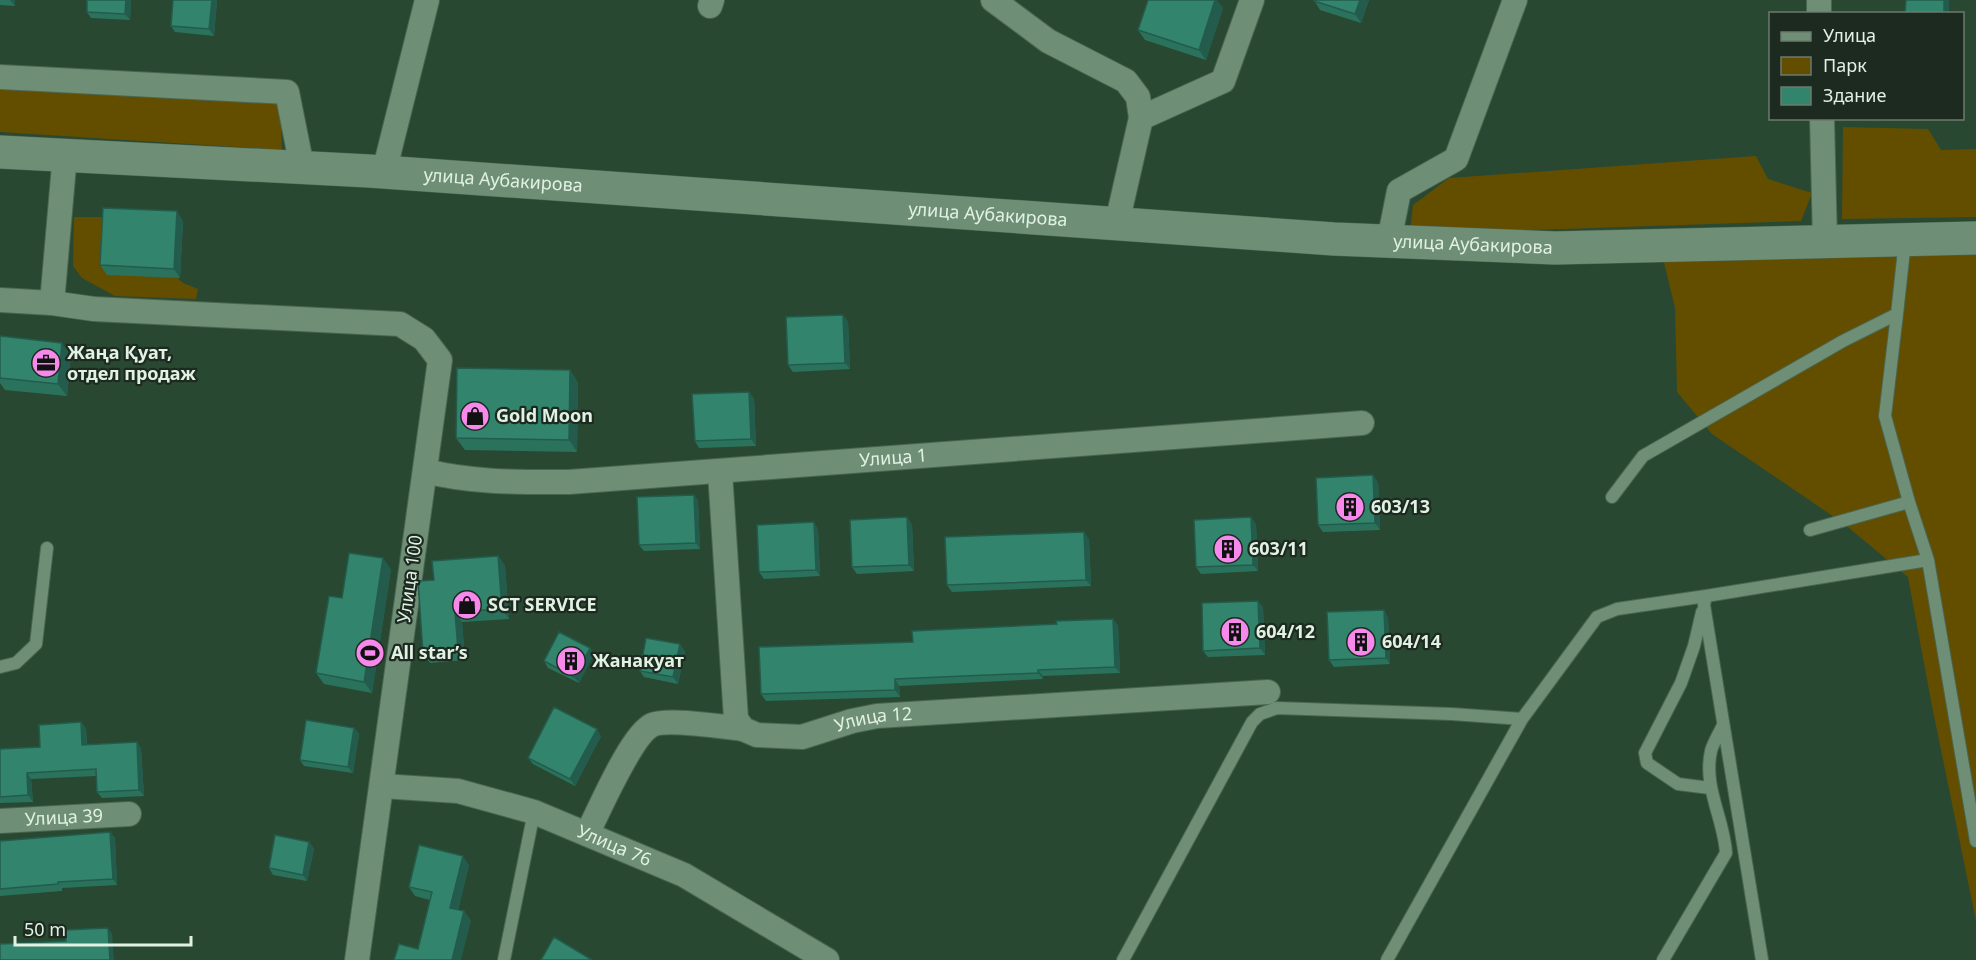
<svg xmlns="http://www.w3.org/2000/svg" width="1976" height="960" font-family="'Noto Sans',sans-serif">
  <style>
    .green { fill: #634e00 }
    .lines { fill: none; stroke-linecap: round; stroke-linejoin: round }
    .lane-casing { stroke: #4a6551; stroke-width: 14 }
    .street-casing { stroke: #4a6551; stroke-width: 26 }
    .secondary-casing { stroke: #4a6551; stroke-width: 34 }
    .lane { stroke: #6e8f75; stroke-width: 12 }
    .street { stroke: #6e8f75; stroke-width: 24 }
    .secondary { stroke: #6e8f75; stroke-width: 33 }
    .wall { fill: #2b725d }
    .shaded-wall { fill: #235c4c }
    .building { fill: #32846c; stroke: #235c4c; stroke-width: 1.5 }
    .labels { text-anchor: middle; stroke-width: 4.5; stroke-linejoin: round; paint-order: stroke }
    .street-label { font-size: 18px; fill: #e1f2e4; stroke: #1d2a20 }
    .poi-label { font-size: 18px; font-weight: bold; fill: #e1f2e4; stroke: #1d2a20; text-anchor: start }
  </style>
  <rect width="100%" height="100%" fill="#294831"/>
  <path class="green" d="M0 80 280 103 282 150 0 132Z
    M1843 127 1928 129 1941 150 1976 149V217L1842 219Z
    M1756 156 1768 179 1812 193 1801 221 1410 234 1413 205 1449 178Z
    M74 217H110L183 283 198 289 196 299 115 296 82 278 73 266Z
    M1976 238V921L1931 701 1908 577 1843 523 1712 434 1677 392 1675 308 1660 246Z"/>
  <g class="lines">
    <g class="lane-casing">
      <path id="lane" d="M1897 314 1905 241
        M1612 497 1643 456 1843 341 1897 314 1885 416 1909 502 1928 560 1976 841
        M1810 530 1909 502
        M1702 612 1694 646 1681 683 1645 753 1647 763 1678 784 1710 788
        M0 667 16 663 36 644 47 548
        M504 960 534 812
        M1123 960 1252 722 1260 714 1277 708 1452 714 1522 719 1597 617 1617 609 1706 596
        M1387 960 1522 719
        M1663 960 1726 853C1724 819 1703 787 1711 751 1713 743 1719 734 1723 725
        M1762 960 1704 605 1706 596 1928 560"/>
    </g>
    <g class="street-casing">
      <g id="street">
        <path d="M993 0 1048 41 1126 81 1138 97 1141 118 1117 223"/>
        <path d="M1819 0V14"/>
        <path d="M710 6 712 0"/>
        <path d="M0 77 287 92 302 167"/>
        <path d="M1141 118 1223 81 1252 0"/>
        <path d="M1822 118 1825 242"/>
        <path d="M384 172 427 0"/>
        <path d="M1389 241 1399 191 1456 159 1515 0"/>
        <path d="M0 300 52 303 94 309 400 324 424 339 440 360 357 960"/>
        <path d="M52 303 65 154"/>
        <path id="s1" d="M425 471C474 483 519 482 569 482L1362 423"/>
        <path id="s2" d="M720 472 736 719 743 729 757 735 802 737 852 721 877 716 1268 692"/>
        <path id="s3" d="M382 786 458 791 534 812 684 875 827 960"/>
        <path id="s4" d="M0 821 129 814"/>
        <path d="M587 834C599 811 631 735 652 725 667 718 724 727 743 729"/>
      </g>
    </g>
    <g class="secondary-casing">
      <g id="secondary">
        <path id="s5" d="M0 152 369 171 1334 239 1555 248 1976 238"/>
      </g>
    </g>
    <use href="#lane" class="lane"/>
    <use href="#street" class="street"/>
    <use href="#secondary" class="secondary"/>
  </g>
  <path class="wall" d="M0 0H15V6L0 5Z
    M131 0 130 20 91 18 87 12Z
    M217 0 214 36 175 32 171 26Z
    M1314 0H1369L1361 23 1320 10Z
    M1223 8 1206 60 1145 40 1138 30Z
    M183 221 180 278 107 275 100 265Z
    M843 315 848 322 850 369 793 372 788 365Z
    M0 341 71 355 67 396 5 390 0 383Z
    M570 370 578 383 577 452 465 450 456 438Z
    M754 398 756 446 699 448 695 441Z
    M1378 482 1380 530 1323 532 1318 525Z
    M694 495 698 501 700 549 644 551 639 545Z
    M912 524 914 571 857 574 852 567Z
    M1256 524 1258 571 1201 574 1196 567Z
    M818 529 820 576 764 579 759 572Z
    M1089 539 1091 586 952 592 947 585Z
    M498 556 505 566 509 619 462 622 465 660 430 663 423 653 434 580Z
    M391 569 372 693 324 684 316 673 342 598Z
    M1263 607 1265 655 1208 657 1203 651Z
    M1388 617 1390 664 1334 667 1329 660Z
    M1113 619 1118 626 1120 673 1043 676V679L899 686 900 697 766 701 761 694 913 642 1057 624Z
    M590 648 594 654 579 683 548 668 544 661Z
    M685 651 678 684 644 677 640 671Z
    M81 722 86 729 87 745 137 742 141 749 144 796 102 798 97 792 96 776 31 779 33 802 0 803V749L40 747Z
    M354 728 359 734 353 773 304 766 300 760Z
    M601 736 575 786 533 764 528 758Z
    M110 832 115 838 117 885 62 888V891L0 896V841Z
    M309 842 314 849 307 881 273 875 269 868Z
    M469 865 458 910 464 911 471 921 430 900 415 896 409 887Z"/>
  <path class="shaded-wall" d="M10 0H15V6Z
    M126 0H131L130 20 125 14Z
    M212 0H217L214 36 209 29Z
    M1215 0H1217L1223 8 1206 60 1199 50Z
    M1360 0H1369L1361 23 1355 14Z
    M1944 0H1949V14H1944Z
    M177 211 183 221 180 278 174 269Z
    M843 315 848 322 850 369 845 363Z
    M62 343 71 355 67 396 58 384Z
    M570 370 578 383 577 452 569 440Z
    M749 392 754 398 756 446 751 439Z
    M1373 475 1378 482 1380 530 1375 523Z
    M694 495 698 501 700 549 696 543Z
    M907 517 912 524 914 571 909 565Z
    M1251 517 1256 524 1258 571 1253 565Z
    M814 522 818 529 820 576 816 570Z
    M1084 532 1089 539 1091 586 1086 580Z
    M498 556 505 566 509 619 502 609Z
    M383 558 391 569 372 693 364 682Z
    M1258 601 1263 607 1265 655 1260 648Z
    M1384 610 1388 617 1390 664 1386 658Z
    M455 612 462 622 465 660 458 650Z
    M1113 619 1118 626 1120 673 1115 667Z
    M680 644 685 651 678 684 673 677Z
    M590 648 594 654 579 683 574 677Z
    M1038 670 1043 676V679L1038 673Z
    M895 679 899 686 900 697 895 690Z
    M81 722 86 729 87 752 82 745Z
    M354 728 359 734 353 773 348 767Z
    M597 729 601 736 575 786 570 779Z
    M137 742 141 749 144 796 139 790Z
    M27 773 31 779 33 802 28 795Z
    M110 832 115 838 117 885 113 879Z
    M309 842 314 849 307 881 303 875Z
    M463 856 469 865 456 917 450 908Z
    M464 911 471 921 461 960H452Z
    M108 928 112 934 114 960H110Z"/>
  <path class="building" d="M87 0H126L125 14 87 12Z
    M173 0H212L209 29 171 26Z
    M1148 0H1215L1199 50 1138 30Z
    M1314 0H1360L1355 14 1314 1Z
    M1906 0H1944V14L1905 13Z
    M103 208 177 211 174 269 100 265Z
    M843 315 845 363 788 365 786 317Z
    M0 336 62 343 58 384 0 378Z
    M457 368 570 370 569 440 456 438Z
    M749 392 751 439 695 441 692 394Z
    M1373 475 1375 523 1318 525 1316 478Z
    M694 495 696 543 639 545 637 497Z
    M907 517 909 565 852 567 850 520Z
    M1251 517 1253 565 1196 567 1194 520Z
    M814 522 816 570 759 572 757 525Z
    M1084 532 1086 580 947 585 945 537Z
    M349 553 383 558 364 682 316 673 329 596 342 598Z
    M498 556 502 609 455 612 458 650 423 653 418 581 434 580 432 561Z
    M1258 601 1260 648 1203 651 1202 603Z
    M1384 610 1386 658 1329 660 1327 612Z
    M1113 619 1115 667 1038 670V673L895 679V690L761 694 759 647 913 642 912 631 1057 624 1056 621Z
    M559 632 590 648 574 677 544 661Z
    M646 638 680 644 673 677 640 671Z
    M554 707 597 729 570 779 528 758Z
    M306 720 354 728 348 767 300 760Z
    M81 722 82 745 137 742 139 790 97 792 96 769 27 773 28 795 0 797V749L40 747 39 725Z
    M110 832 113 879 58 882V884L0 889V841Z
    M275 835 309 842 303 875 269 868Z
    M419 845 463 856 450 908 464 911 452 960H394L399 944 418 949 432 892 409 887Z
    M108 928 110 960H0V944L66 941 65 930Z
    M554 937 592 960H541Z"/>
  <defs>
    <g id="office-disc" transform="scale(1.5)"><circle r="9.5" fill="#f788ec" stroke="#1d2a20"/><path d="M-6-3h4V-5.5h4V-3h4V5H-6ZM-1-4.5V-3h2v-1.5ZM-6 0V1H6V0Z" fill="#111"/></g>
    <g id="shop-disc" transform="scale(1.5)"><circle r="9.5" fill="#f788ec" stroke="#1d2a20"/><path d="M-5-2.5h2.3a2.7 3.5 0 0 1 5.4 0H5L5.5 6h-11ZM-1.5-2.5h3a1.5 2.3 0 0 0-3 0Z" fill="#111"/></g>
    <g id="building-disc" transform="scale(1.5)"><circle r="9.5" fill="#f788ec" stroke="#1d2a20"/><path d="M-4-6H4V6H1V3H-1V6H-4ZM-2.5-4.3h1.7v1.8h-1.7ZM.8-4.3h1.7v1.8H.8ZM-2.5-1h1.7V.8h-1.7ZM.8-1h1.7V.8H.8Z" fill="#111"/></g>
    <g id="stadium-disc" transform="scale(1.5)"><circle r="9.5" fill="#f788ec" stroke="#1d2a20"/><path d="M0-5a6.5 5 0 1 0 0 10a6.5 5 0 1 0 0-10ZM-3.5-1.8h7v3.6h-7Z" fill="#111"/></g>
  </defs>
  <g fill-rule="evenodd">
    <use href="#office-disc" x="46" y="363"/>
    <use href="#shop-disc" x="475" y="416"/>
    <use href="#building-disc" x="1350" y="507"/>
    <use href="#building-disc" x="1228" y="549"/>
    <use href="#shop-disc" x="467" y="605"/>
    <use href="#building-disc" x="1235" y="632"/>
    <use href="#building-disc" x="1361" y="642"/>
    <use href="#stadium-disc" x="370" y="653"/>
    <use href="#building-disc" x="571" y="661"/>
  </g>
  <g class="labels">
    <g class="street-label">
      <text dy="6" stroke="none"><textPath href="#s5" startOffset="504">улица Аубакирова</textPath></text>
      <text dy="6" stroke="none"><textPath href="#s5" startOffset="990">улица Аубакирова</textPath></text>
      <text dy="6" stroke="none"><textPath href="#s5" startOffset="1476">улица Аубакирова</textPath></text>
      <text dy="6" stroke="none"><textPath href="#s1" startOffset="470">Улица 1</textPath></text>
      <text transform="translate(410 579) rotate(-82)" y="6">Улица 100</text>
      <text dy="6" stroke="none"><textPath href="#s2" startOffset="394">Улица 12</textPath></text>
      <text dy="6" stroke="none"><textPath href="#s4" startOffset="64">Улица 39</textPath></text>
      <text dy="6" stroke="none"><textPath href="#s3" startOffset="242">Улица 76</textPath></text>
    </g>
    <g class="poi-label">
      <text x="67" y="359">Жаңа Қуат,<tspan x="67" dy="21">отдел продаж</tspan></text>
      <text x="496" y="422">Gold Moon</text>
      <text x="1371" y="513">603/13</text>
      <text x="1249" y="555">603/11</text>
      <text x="488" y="611">SCT SERVICE</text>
      <text x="1256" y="638">604/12</text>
      <text x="1382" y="648">604/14</text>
      <text x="391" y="659">All star’s</text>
      <text x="592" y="667">Жанакуат</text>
    </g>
  </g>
  <rect x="1769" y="12" width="195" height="108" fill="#1d2a20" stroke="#6b7a6e" stroke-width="1.5"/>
  <rect x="1781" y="32" width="30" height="9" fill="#6e8f75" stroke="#6b7a6e" stroke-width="1.5"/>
  <text x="1823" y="42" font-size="18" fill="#e1f2e4">Улица</text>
  <rect x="1781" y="57" width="30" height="18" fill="#634e00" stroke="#6b7a6e" stroke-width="1.5"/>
  <text x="1823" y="72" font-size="18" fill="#e1f2e4">Парк</text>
  <rect x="1781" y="87" width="30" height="18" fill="#32846c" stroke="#6b7a6e" stroke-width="1.5"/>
  <text x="1823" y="102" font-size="18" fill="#e1f2e4">Здание</text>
  <path d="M15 936v9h176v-9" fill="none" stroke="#e1f2e4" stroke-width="3"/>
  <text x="24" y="936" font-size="18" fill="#e1f2e4" stroke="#1d2a20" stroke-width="4.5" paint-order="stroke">50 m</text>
</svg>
